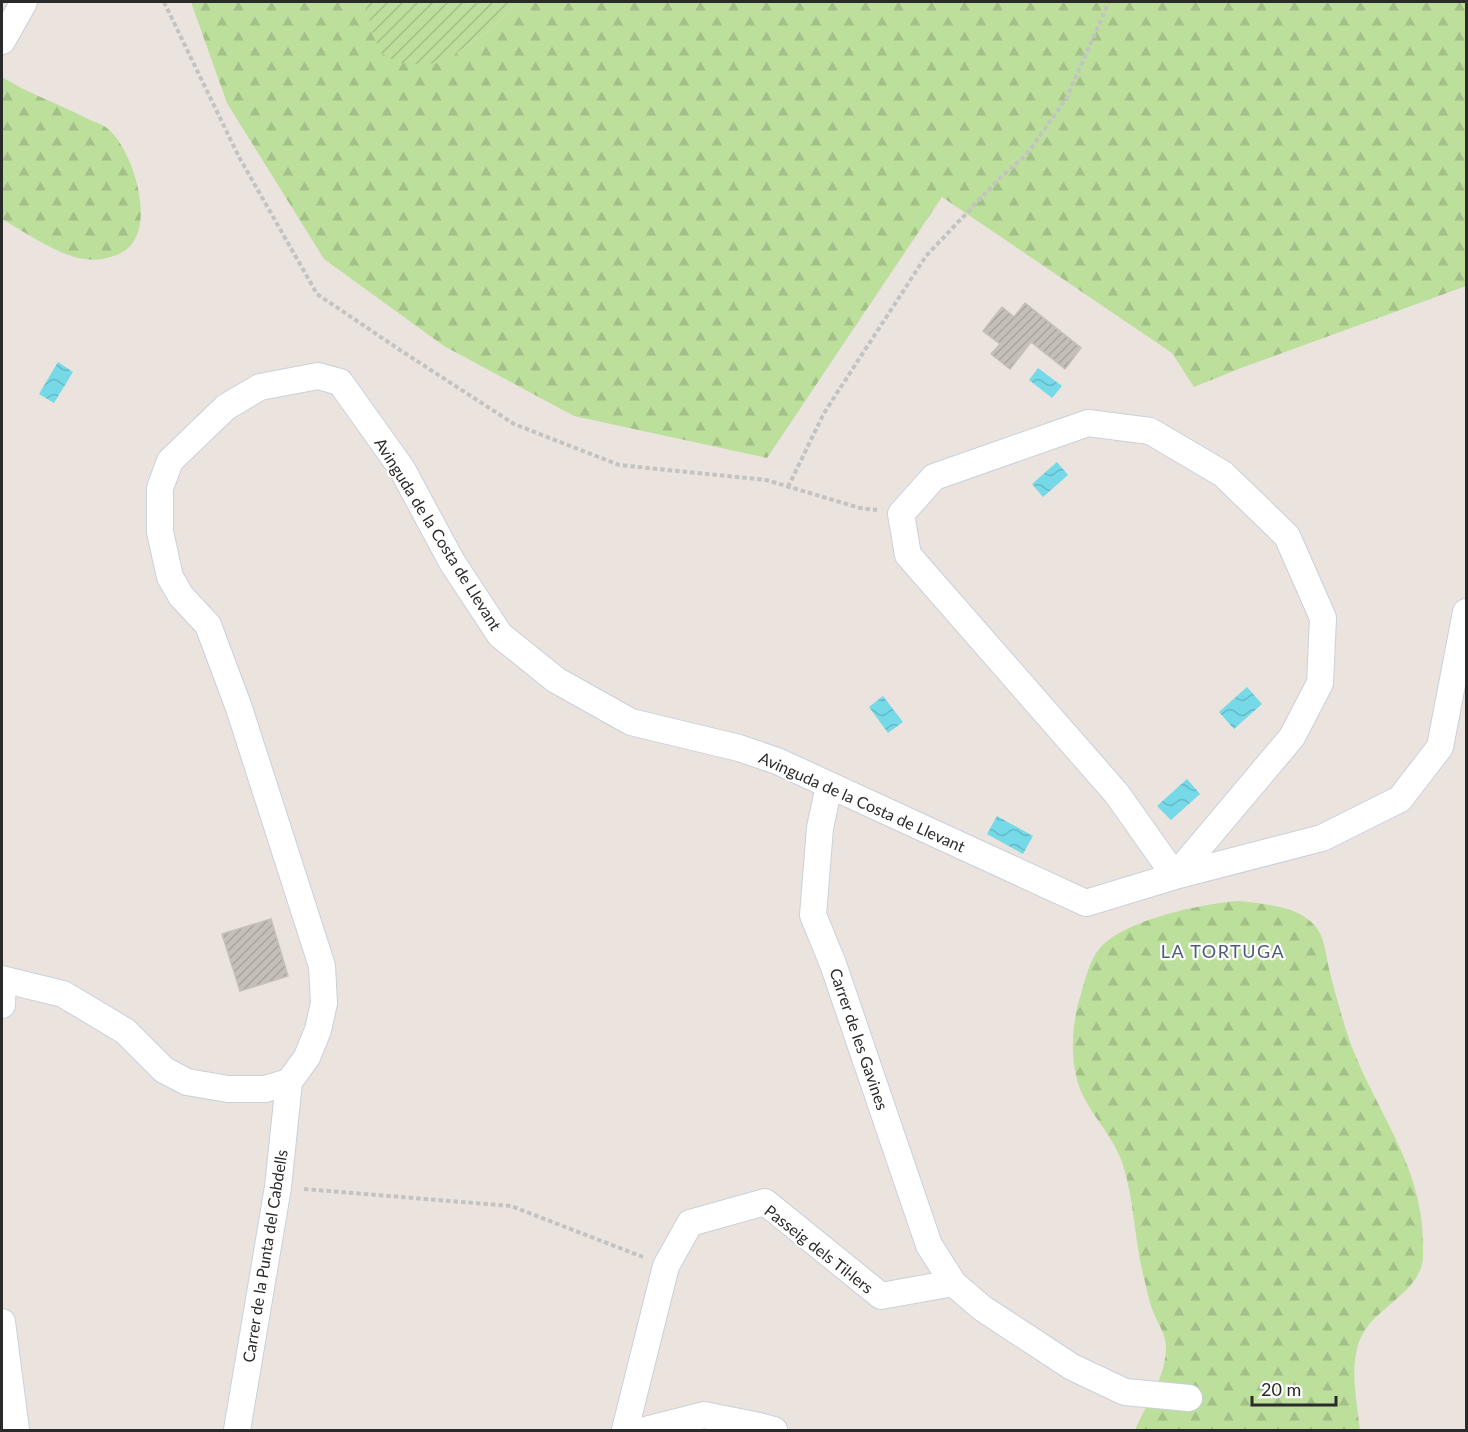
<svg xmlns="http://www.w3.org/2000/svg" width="1468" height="1432" font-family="Lato,sans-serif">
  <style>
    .forest { fill: url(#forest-firs) }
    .garden { fill: url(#garden-furrows) }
    .water { fill: url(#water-waves) }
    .building { fill: url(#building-hatch); stroke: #c7bfb7; stroke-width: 1.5 }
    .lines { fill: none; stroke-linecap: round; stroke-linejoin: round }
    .minor-casing { stroke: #cbd0db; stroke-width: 28 }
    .path { stroke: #c3c3c3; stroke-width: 4; stroke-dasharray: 4.5 3; stroke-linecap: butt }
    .minor { stroke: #fff; stroke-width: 26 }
    .labels { text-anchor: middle; stroke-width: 4.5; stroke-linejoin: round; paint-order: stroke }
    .street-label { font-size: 16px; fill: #2a2a2a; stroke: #fff }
    .neighbourhood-label { font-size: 18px; letter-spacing: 1.5px; fill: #4d5a79; stroke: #fff }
  </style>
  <defs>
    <pattern id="forest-firs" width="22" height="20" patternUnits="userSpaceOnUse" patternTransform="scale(1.5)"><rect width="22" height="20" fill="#bcdf9c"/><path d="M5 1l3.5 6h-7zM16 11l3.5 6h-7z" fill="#a2c087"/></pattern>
    <pattern id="garden-furrows" width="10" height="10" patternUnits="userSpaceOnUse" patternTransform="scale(1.5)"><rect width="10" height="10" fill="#bcdf9c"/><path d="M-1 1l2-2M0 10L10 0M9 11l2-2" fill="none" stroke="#a2c087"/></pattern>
    <pattern id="water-waves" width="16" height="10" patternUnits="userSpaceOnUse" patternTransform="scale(1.5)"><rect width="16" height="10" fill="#75d9e8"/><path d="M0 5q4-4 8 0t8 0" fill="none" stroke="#65bac7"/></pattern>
    <pattern id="building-hatch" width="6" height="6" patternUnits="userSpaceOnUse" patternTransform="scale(1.5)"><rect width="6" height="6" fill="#c4bfb8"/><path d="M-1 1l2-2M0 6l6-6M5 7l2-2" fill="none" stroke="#a9a49e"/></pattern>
  </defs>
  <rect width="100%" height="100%" fill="#ebe3dd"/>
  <path class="forest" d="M191 2H365L369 16 398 63H442L494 27 516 2H1466V286L1241 368 1194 387 1172 353 942 197 767 458 574 416 444 346 324 259 227 103Z
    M2 77C29 94 59 104 88 119 94 122 103 124 108 129 131 148 151 211 135 239 129 251 115 257 102 259 69 265 29 234 2 219Z
    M1239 901C1264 904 1303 906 1318 930 1325 941 1326 956 1329 969 1334 989 1340 1010 1346 1030 1369 1103 1423 1162 1423 1242 1423 1247 1423 1254 1423 1260 1416 1298 1369 1308 1358 1345 1350 1372 1357 1403 1360 1430H1135C1147 1402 1166 1378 1166 1346 1166 1334 1156 1320 1152 1309 1149 1300 1147 1291 1145 1282 1134 1243 1135 1200 1122 1162 1111 1131 1082 1107 1076 1075 1070 1048 1073 1019 1081 994 1086 978 1089 961 1100 948 1124 920 1204 903 1239 901Z"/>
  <path class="garden" d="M365 2H516L494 27 442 63 420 64 398 63 381 53 373 35Z"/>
  <path class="water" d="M58 362 73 372 54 403 39 394Z
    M1038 368 1062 386 1052 398 1029 380Z
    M1057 462 1068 475 1043 497 1032 484Z
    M1247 687 1262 704 1234 729 1219 712Z
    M883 696 903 722 888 733 869 707Z
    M1187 779 1200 794 1171 820 1157 806Z
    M997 816 1033 836 1023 854 987 834Z"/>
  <path class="building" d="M1025 303 1081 348 1065 369 1031 342 1010 369 991 354 1000 344 983 331 1002 307 1014 317Z
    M271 919 288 976 240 991 222 934Z"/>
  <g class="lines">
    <g class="minor-casing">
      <path id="minor" d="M2 41 24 2
        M1088 423 1150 431 1223 474 1287 536 1323 618 1320 683 1292 737 1175 876 1117 794 908 555 901 514 934 477Z
        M829 786 820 828 813 915 833 964 929 1245 953 1283 982 1308 1072 1367 1125 1392 1189 1398
        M2 979 63 994 125 1031 164 1070 187 1082 228 1089H265L289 1082 307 1057 318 1030 324 1003 322 966 239 708 208 625 181 596 170 577 160 532V488L170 461 226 407 260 387 318 376 340 382 402 469 452 562 500 635 556 680 631 722 739 748 777 761 1086 903 1175 876 1322 838 1400 799 1440 747 1466 612
        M2 1005 3 980
        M2 1322 16 1430
        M237 1430 278 1187 289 1082
        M625 1430 666 1266 690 1223 765 1202 881 1296 953 1283
        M645 1430 704 1415 759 1426 774 1430"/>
    </g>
    <path class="path" d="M164 2 239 157 317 294 400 350 514 424 619 465 766 480 860 508 877 510
      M788 487 824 413 926 256 999 179 1026 155 1066 99 1109 2
      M304 1189 511 1206 643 1257"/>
    <use href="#minor" class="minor"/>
  </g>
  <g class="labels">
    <g class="street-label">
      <text transform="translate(438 534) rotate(58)" y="6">Avinguda de la Costa de Llevant</text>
      <text transform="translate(862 802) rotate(24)" y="6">Avinguda de la Costa de Llevant</text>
      <text transform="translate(859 1039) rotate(71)" y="6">Carrer de les Gavines</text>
      <text transform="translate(819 1249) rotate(38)" y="6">Passeig dels Til·lers</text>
      <text transform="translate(265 1256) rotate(-81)" y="6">Carrer de la Punta del Cabdells</text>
    </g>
    <g class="neighbourhood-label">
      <text x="1223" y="958">LA TORTUGA</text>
    </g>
  </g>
  <rect width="1468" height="1432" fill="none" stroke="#2a2a2a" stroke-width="6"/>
  <path d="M1252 1396v9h84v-9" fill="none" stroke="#2a2a2a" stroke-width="3"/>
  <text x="1261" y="1396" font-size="18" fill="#2a2a2a" stroke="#ffffff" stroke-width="4.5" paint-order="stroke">20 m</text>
</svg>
